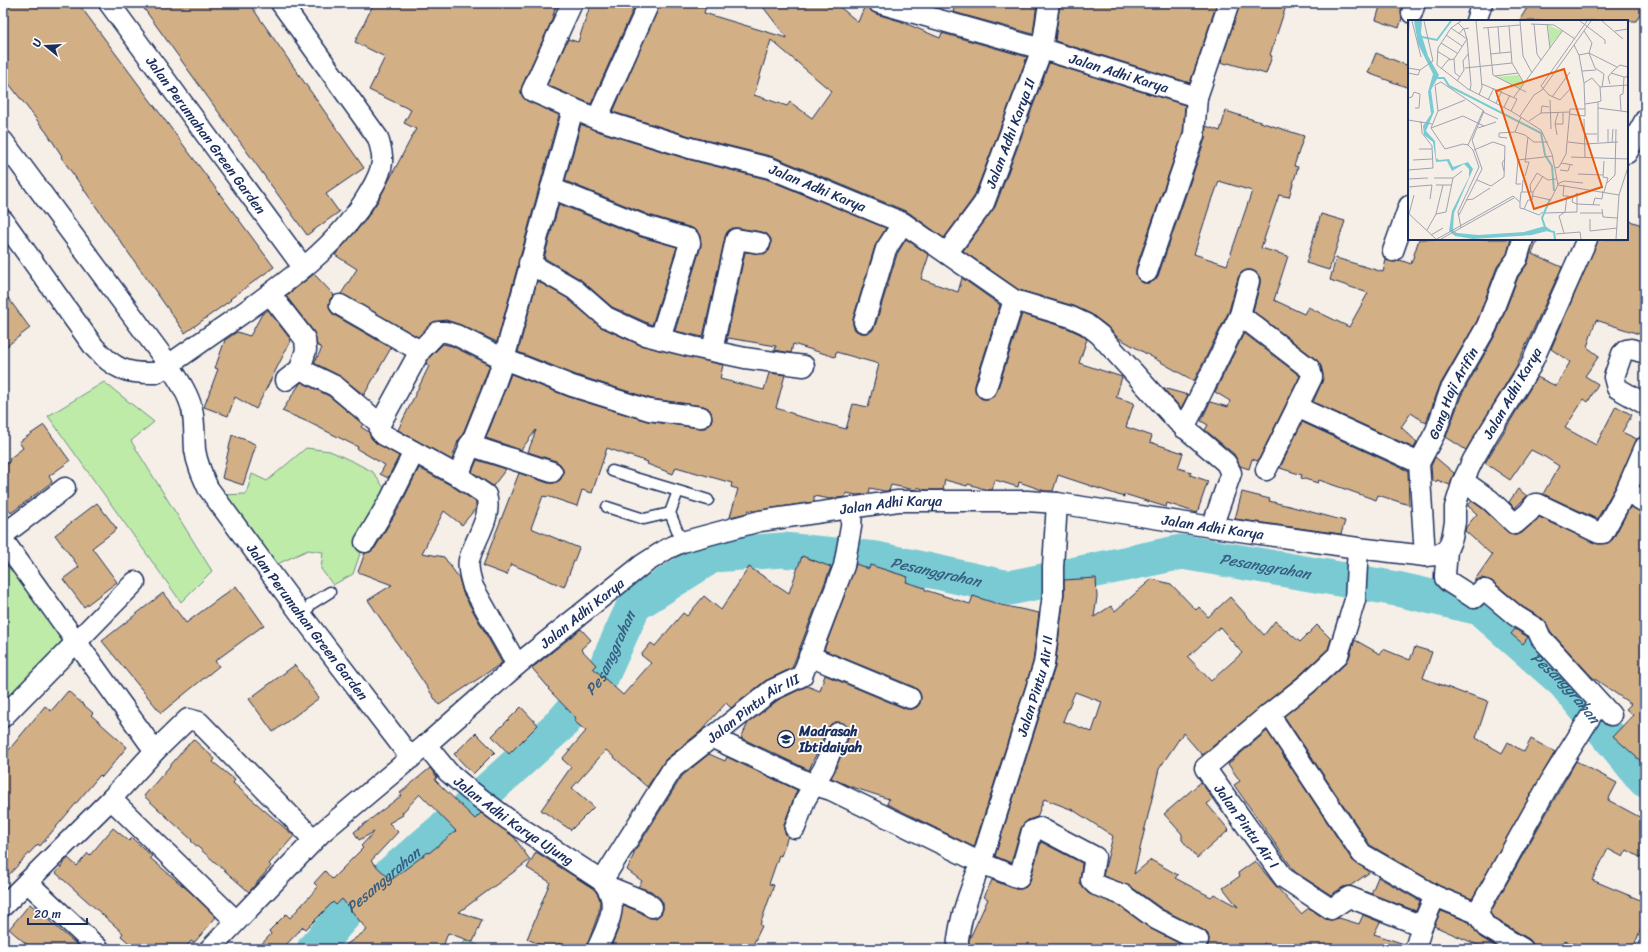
<svg xmlns="http://www.w3.org/2000/svg" width="1648" height="952" font-family="Sriracha,sans-serif">
  <style>
    .green { fill: #bfeba9; stroke: #6d8d84 }
    .lines { fill: none; stroke-linecap: round; stroke-linejoin: round }
    .river { stroke: #79cad3; stroke-width: 35 }
    .building { fill: #d3af85; stroke: #1b2f5e; fill-rule: evenodd }
    .lane-casing { stroke: #1b2f5e; stroke-width: 13 }
    .street-casing { stroke: #1b2f5e; stroke-width: 23 }
    .lane { stroke: #fff; stroke-width: 10 }
    .street { stroke: #fff; stroke-width: 20 }
    .labels { text-anchor: middle; stroke-width: 3.5; stroke-linejoin: round; paint-order: stroke }
    .street-label { font-size: 14px; fill: #1b2f5e; stroke: #fff }
    .poi-label { font-size: 14px; font-weight: bold; fill: #1b2f5e; stroke: #fff; text-anchor: start }
    .water-label { font-size: 15px; font-style: italic; fill: #375e81; stroke: #fff }
    .inset-river { fill: none; stroke: #79cad3; stroke-width: 2 }
    .inset-road { fill: none; stroke: #9ea2b0; stroke-width: 1 }
    .view { fill: #e8590c; fill-opacity: 0.15; stroke: #e8590c; stroke-width: 2 }
    .inset-edge { fill: none; stroke: #1b2f5e; stroke-width: 2 }
  </style>
  <rect width="100%" height="100%" fill="#f6efe7"/>
  <filter id="ink" filterUnits="userSpaceOnUse"><feTurbulence type="fractalNoise" baseFrequency=".025" numOctaves="2"/><feDisplacementMap in="SourceGraphic" scale="8" xChannelSelector="R" yChannelSelector="G"/><feConvolveMatrix kernelMatrix="1 2 1 2 8 2 1 2 1" color-interpolation-filters="sRGB"/></filter>
  <g filter="url(#ink)">
    <path class="green" d="M104 382 154 422 131 441 212 571 181 602 48 416Z
      M306 448 330 451 356 463 373 472 391 498 368 530 353 574 333 585 321 569 323 552 308 550 275 565 221 495 246 494 252 474 267 481Z
      M10 565 67 636 3 704V568Z
      M466 940 487 949H458Z"/>
    <g class="lines">
      <path class="river" id="s1" d="M314 949 348 910 467 809 561 724 601 678 634 605 713 555 783 550 877 559 1009 588 1182 552 1397 589 1480 608 1565 683 1645 780"/>
    </g>
    <path class="building" d="M3 3H78L274 267 230 299 231 300 185 333 61 157 62 156 47 133 3 76Z
      M140 3H249L364 168 326 194 339 212 307 235Z
      M374 3H557L551 22 522 86 521 92 523 97 527 101 559 115 497 342 461 325 446 320 433 322 418 337 341 294 357 269 335 255 364 222 378 201 416 129 404 123 411 110 369 90 385 57 355 42Z
      M591 3H636L591 104 547 85 568 39 578 42Z
      M660 3H707L704 13 787 38 760 3H835L858 22 866 3H868L871 11 876 14 900 21 940 38 942 33 1027 57 974 197 944 238 908 212 774 157 693 137 613 112ZM771 40 831 91 812 118 790 102 787 106 754 95Z
      M956 3H1037L1033 34 953 12Z
      M1060 3H1217L1190 83 1055 41Z
      M1240 3H1287L1270 55 1272 56 1266 74 1228 63 1227 64 1221 62Z
      M1381 3 1401 9 1402 18 1399 28 1376 20Z
      M1530 3H1645V5L1636 21H1519Z
      M1376 53 1409 66V88L1368 73Z
      M1049 63 1185 105 1183 133 1136 268V275L1138 279 1143 283H1150L1155 280 1158 276 1205 139 1206 126 1220 131 1226 111 1304 136 1294 166 1298 167 1289 197 1279 195 1261 248 1288 256 1274 300 1304 314 1308 307 1349 327 1368 293 1330 280 1336 258 1383 272 1386 260 1395 262 1400 260 1411 264 1419 239H1511L1507 254 1497 267 1477 321 1440 385 1426 423 1411 413 1401 427 1417 442 1414 448 1313 402 1322 382 1323 374 1321 366 1317 360 1253 311 1260 284V278L1257 273 1252 270H1246L1241 273 1238 278 1229 311 1194 381 1117 337 1107 326 1091 314 1074 306 1019 290 963 251 995 207ZM1219 181 1252 191 1227 265 1194 254 1212 198H1213Z
      M581 124 594 130 687 159 766 179 886 228 875 246 853 319V325L855 330 860 333H867L872 331 875 326 897 254 906 239 929 255 921 279 958 292 962 278 1000 305 975 385V391L977 395 982 399H989L994 396 997 391 1022 314 1067 328 1080 334 1087 339 1079 363 1122 377 1116 397 1134 403 1126 427 1152 436 1150 442 1183 453 1178 468 1191 472 1190 475 1208 481 1197 513 1167 503 1166 507 1124 494V497L1058 475 1053 491H1045L1019 482 1018 487 995 480 992 490H988L968 484 967 486 945 480 943 490H926L917 487V490H915L891 485 889 491H884L870 488 869 494 857 495 846 493 845 497 830 499 814 496V502L754 511 748 510 747 513 730 517 738 489 731 487 732 483 676 467 673 474 647 464 648 462 607 448 592 493 582 490 577 506 547 496 546 497 543 496 531 528 579 548 564 587 511 564 507 575 483 566 519 473 548 483H554L560 480 563 475V469L560 464 556 461 528 452 536 430 521 450 486 438 511 374 569 397 647 421 700 428H705L710 424 712 419 711 412 708 408 703 406 652 399 576 375 518 352 537 281 567 298 601 327 640 345 723 365 720 379 764 390 769 373 785 375 776 408 794 414V415L846 429 853 404 868 407 878 368 879 364 836 352 835 357 793 344 791 353 775 350 776 346 728 338 727 342H726L745 252 764 254 769 251 771 245V239L767 234 762 232 738 228H732L728 231 725 237 703 337 675 331 701 246 700 236 697 231 692 228 649 215 565 181Z
      M559 204 641 237 677 247 652 325 612 307 580 279 544 258Z
      M1321 214 1345 221 1329 270 1306 263Z
      M1627 220 1645 226V336L1596 320 1587 347 1599 356 1585 376 1598 384 1588 402 1584 399 1565 428 1596 445 1616 406 1632 415 1622 432 1637 439 1616 486 1597 519 1543 494 1559 466 1545 457 1531 450 1510 480 1485 463 1537 377 1556 386 1570 362 1551 349 1598 239H1627Z
      M1534 239H1538L1532 254 1562 267 1516 367 1466 450 1446 437 1461 396 1497 332 1518 277 1528 263Z
      M314 274 334 295 330 299 329 305 330 310 334 315 391 348 364 395 340 376 314 363 322 348 317 345 314 332 286 296Z
      M3 291 30 328 3 349Z
      M268 310 291 340 256 409 235 397 228 416 204 407 218 369 215 368 225 340 237 332 250 336 262 314Z
      M1244 333 1300 376 1258 461 1252 459 1249 469 1240 466 1234 454 1205 430 1208 425 1201 421 1210 402 1228 407 1230 401 1215 392Z
      M443 344 452 346 490 365 462 436 458 441 452 460 398 430 429 366 426 364 429 358Z
      M301 382 329 396 363 424 361 427 369 432 370 436 376 443 399 456 388 478 380 474 385 465 357 449 358 447 308 422 282 411Z
      M1163 388 1188 395 1181 408Z
      M1302 422 1408 471 1409 505 1378 495 1376 500 1319 480 1318 483 1301 478 1302 475 1280 468Z
      M44 425 70 461 49 476 52 482 11 513 3 501V466L10 461 9 459 23 448 19 442Z
      M232 435 249 441 256 445 243 485 222 478Z
      M1435 457 1454 473 1450 485 1437 480 1436 482 1432 480 1431 466Z
      M477 460 506 469 493 486 472 472Z
      M419 468 452 486 476 502V508L462 525 444 511 422 553 444 557 459 578 463 593 502 663 439 705 368 600 392 585 358 572 365 553 370 552 375 548 401 504Z
      M1518 489 1527 496 1515 508 1509 502Z
      M1242 492 1270 499 1269 501 1293 507 1345 521 1341 534 1235 519Z
      M1472 501 1483 509 1512 535H1517L1522 533 1539 517 1599 544 1608 543 1613 539 1630 507 1645 513V765L1613 736 1633 715 1626 709 1631 704 1592 677 1551 632 1543 619 1523 607 1492 581 1482 578 1474 581 1492 555 1465 531 1466 527 1477 514 1468 506Z
      M97 503 117 529 92 548 117 582 84 607 63 579 79 567 55 535Z
      M802 556 831 567 792 668 765 681 731 708 726 703 701 731 666 759 647 787 606 750 572 788 594 807 571 830 541 810 571 767 562 759 586 731 574 721 576 718 548 689 549 688 532 668 581 629 591 640 581 649 596 665 593 668 623 695 651 663 641 655 651 643 655 646 683 613 687 616 704 596 721 610 749 567 789 593Z
      M856 564 869 569 870 565 908 577 906 582 925 588V590L970 604 973 596 1001 605 1039 613 1033 662 974 847 887 804 889 799 849 786 831 778 849 737V731L847 726 843 723 836 722 831 724 828 728 809 770 741 738 748 723 778 700 807 686 820 691 825 675 906 709H912L917 707 920 703 921 696 919 691 914 687 824 650Z
      M1096 578 1097 597 1094 617 1111 606 1115 611 1152 579 1171 584 1196 610 1199 607 1208 617 1230 597 1264 635 1275 621 1300 642 1317 625 1331 639 1328 649 1300 675 1202 755 1183 733 1159 769 1134 874 1151 860 1178 875 1175 878 1211 897 1214 894 1238 907 1223 888 1240 876 1238 873 1255 861 1275 885 1301 914 1309 908 1325 919 1331 920 1339 918 1359 924 1363 915 1380 922 1374 934 1404 944V949H1274L1264 943 1261 949H1205L1208 945 1209 939 1208 934 1203 930 1162 909 1130 886 1103 876 1113 836 1073 810 1044 799 1037 817 1028 820 1021 828 1011 863 995 856 1055 667 1064 595V580ZM1220 627 1242 653 1211 681 1188 657ZM1075 692 1102 702 1092 732 1063 721Z
      M236 586 264 625 215 661 219 666 161 713 102 641 163 593 186 623Z
      M1515 629 1528 637 1523 644 1511 634Z
      M1355 640 1380 654 1383 649 1410 660 1415 647 1432 652 1423 678 1465 694V693L1488 701 1476 738 1502 753 1508 742 1524 752 1531 739 1555 752 1472 899 1440 886 1370 845 1284 716 1315 692 1346 663 1349 658Z
      M295 665 319 698 273 732 249 699Z
      M68 691 93 713 91 715 127 747 102 777 100 775 40 846 38 844 3 881V757L45 706 51 711Z
      M521 707 538 725 509 754 492 736Z
      M1267 731 1352 860 1370 872 1350 886 1343 887 1331 895 1295 872 1234 785 1240 781 1228 764Z
      M476 733 495 752 473 774 454 754Z
      M193 739 215 759 213 762 235 780 233 783 294 836 269 864 271 866 249 892 191 841 192 840 144 796Z
      M709 754 725 761 727 757 797 790 784 824V830L788 836 781 856 779 855 769 884 774 885 760 925 762 926 751 949H610L619 927 623 905 640 912 650 918H656L661 914 663 909V903L660 898 651 891 638 887 642 881 627 870 634 854H633L682 776Z
      M1576 761 1617 783 1608 800 1645 820V860L1627 850 1623 857 1608 849 1592 880 1645 902V918L1633 949H1593L1564 941 1559 949H1534L1533 944 1529 939 1494 918 1490 913Z
      M430 768 437 777 435 780 475 819 481 813 514 837 530 860 459 912 482 920 473 942 448 933 442 949H340L367 930 342 899 336 905 333 902 306 929 303 927 282 949H257L271 934 269 931 286 914 290 918 318 887 314 883 325 871 332 879 363 848 361 846 374 832 359 840 354 832 402 795 400 793ZM420 794 456 831 429 853 428 852 391 880 371 861 398 832 389 823 403 815 402 813Z
      M1201 782 1213 799 1207 804 1229 830 1197 858 1182 840V834L1164 814Z
      M113 828 129 841 132 838 152 856 150 858 189 891 216 917 194 943 191 941 184 949H136L121 936 123 933 56 873 68 858 77 866 88 853 90 855Z
      M1041 842 1082 863 1080 883 1088 893 1118 905 1151 929 1190 949H969V940L988 899 984 897 992 880 1015 889H1021L1026 887 1030 881Z
      M536 852 594 889 598 895 600 900 599 912 586 949H572L558 943 556 949H551L527 939 550 882 527 868Z
      M1378 877 1420 901 1416 911 1371 894Z
      M30 904 61 931 82 949H32L9 929Z
      M1441 911 1469 922 1480 937 1500 949H1487L1434 926Z"/>
    <g class="lines">
      <g class="lane-casing">
        <path id="lane" d="M612 471 708 500
          M607 507 644 519 670 513 682 542
          M670 513 678 491
          M303 617 311 604 330 592"/>
      </g>
      <g class="street-casing">
        <g id="street">
          <path id="s2" d="M109 3 303 267"/>
          <path id="s3" d="M572 3 532 91 597 119 690 148 770 168 903 223 1014 300 1071 317 1086 324 1100 335 1178 422 1226 463 1231 473 1212 527"/>
          <path id="s4" d="M879 3 1042 49 1197 97"/>
          <path d="M1412 13 1415 3"/>
          <path d="M1476 21 1482 3"/>
          <path d="M597 119 649 3"/>
          <path id="s5" d="M3 141 169 365C178 379 188 393 192 409 195 423 194 436 195 450 197 464 202 475 208 488L303 617 411 758"/>
          <path d="M1627 153 1645 120"/>
          <path d="M551 188 645 226 689 239 690 243 660 339"/>
          <path d="M3 220 94 347C114 369 126 374 156 373 180 358 202 341 226 325 277 289 336 250 368 195 374 185 381 174 382 162 383 153 380 146 378 138L281 3"/>
          <path d="M1587 239 1530 367 1488 434 1473 460 1463 481 1455 507V522L1452 538 1447 550 1445 575V578L1449 582 1474 598 1482 590H1485L1516 616 1537 629 1541 638 1611 715"/>
          <path d="M1393 251 1409 206"/>
          <path id="s6" d="M947 253 984 203 1042 49 1049 3"/>
          <path d="M529 263 574 289 606 317 645 335 693 347 745 358 804 366"/>
          <path d="M1147 272 1194 135 1197 97 1229 3"/>
          <path d="M270 294 305 339 306 350 300 369 286 380"/>
          <path d="M340 305 420 351 438 332H446L456 335 504 359 572 386 649 410 701 417"/>
          <path d="M1240 315 1310 369 1312 377 1266 470"/>
          <path d="M864 322 886 249 903 223"/>
          <path d="M420 351 380 424V431L384 435 458 476 486 495C493 517 475 538 469 560 467 569 471 579 473 587L517 665"/>
          <path d="M712 351 736 239 760 243"/>
          <path d="M1645 353 1631 349 1626 350 1622 354 1614 377 1617 388 1645 404"/>
          <path d="M300 369 335 386 380 424"/>
          <path d="M986 388 1014 300"/>
          <path d="M1297 407 1419 463"/>
          <path d="M1184 428 1240 315 1249 281"/>
          <path d="M469 445 552 472"/>
          <path d="M458 476 494 387 504 359 573 109"/>
          <path d="M1463 481 1490 500 1515 524 1529 512 1535 504H1538L1599 533H1603L1626 491 1645 447"/>
          <path d="M1626 491 1645 502"/>
          <path d="M3 535 65 488"/>
          <path d="M3 540 155 751"/>
          <path d="M365 542 391 498 414 452"/>
          <path id="s7" d="M1358 548 1355 600 1338 655 1307 684 1269 714 1205 768 1284 878 1331 909 1349 897 1422 926 1435 896 1477 913 1486 927 1523 949"/>
          <path id="s8" d="M1425 556 1419 463 1436 431 1450 391 1487 326 1508 271 1517 259 1523 239"/>
          <path d="M809 656 910 698"/>
          <path d="M1269 714 1362 854 1435 896"/>
          <path d="M3 717 135 582"/>
          <path d="M711 737 809 783 831 790 981 863 1019 878 1032 831 1040 828 1095 857 1091 880 1096 885 1123 895 1156 919 1198 940"/>
          <path id="s9" d="M426 745 448 772 468 789 509 820 602 881C622 902 607 927 597 949"/>
          <path d="M111 799 236 921"/>
          <path d="M795 828 805 800 824 768 838 733"/>
          <path id="s10" d="M602 881 673 768 772 690 802 676 844 566 851 527 852 509"/>
          <path d="M27 882 99 949"/>
          <path d="M609 887 646 902 652 907"/>
          <path d="M3 906 111 799 155 751 188 719 199 722 314 840"/>
          <path d="M1477 913 1553 777 1599 703"/>
          <path id="s11" d="M210 949 321 833 426 745 517 665 642 565 667 549 682 542 760 521 898 501H1027L1057 503 1212 527 1358 548 1425 556 1437 555 1447 550"/>
          <path id="s12" d="M957 949C959 919 970 890 981 863L1044 664 1053 594V567L1057 503"/>
          <path d="M1415 949 1422 926"/>
        </g>
      </g>
      <use href="#lane" class="lane"/>
      <use href="#street" class="street"/>
    </g>
  </g>
  <defs>
    <g id="school-ring" transform="scale(0.9)"><circle r="9.5" fill="#fff" stroke="#1b2f5e" stroke-width="1.5"/><path d="M0-5L7-2L0 1L-7-2ZM-4 1L0 2.5L4 1V4Q0 6-4 4Z" fill="#1b2f5e"/></g>
  </defs>
  <g fill-rule="evenodd">
    <use href="#school-ring" x="786" y="739"/>
  </g>
  <g class="labels">
    <g class="street-label">
      <text dy="5" stroke="none"><textPath href="#s4" startOffset="250">Jalan Adhi Karya</textPath></text>
      <text dy="5" stroke="none"><textPath href="#s6" startOffset="137">Jalan Adhi Karya II</textPath></text>
      <text dy="5" stroke="none"><textPath href="#s2" startOffset="164">Jalan Perumahan Green Garden</textPath></text>
      <text dy="5" stroke="none"><textPath href="#s3" startOffset="399">Jalan Adhi Karya</textPath></text>
      <text transform="translate(1512 393) rotate(-60)" y="5">Jalan Adhi Karya</text>
      <text dy="5" stroke="none"><textPath href="#s8" startOffset="171">Gang Haji Arifin</textPath></text>
      <text dy="5" stroke="none"><textPath href="#s11" startOffset="838">Jalan Adhi Karya</textPath></text>
      <text dy="5" stroke="none"><textPath href="#s11" startOffset="1162">Jalan Adhi Karya</textPath></text>
      <text dy="5" stroke="none"><textPath href="#s11" startOffset="502">Jalan Adhi Karya</textPath></text>
      <text dy="5" stroke="none"><textPath href="#s5" startOffset="577">Jalan Perumahan Green Garden</textPath></text>
      <text dy="5" stroke="none"><textPath href="#s12" startOffset="275">Jalan Pintu Air II</textPath></text>
      <text dy="5" stroke="none"><textPath href="#s10" startOffset="234">Jalan Pintu Air III</textPath></text>
      <text dy="5" stroke="none"><textPath href="#s9" startOffset="117">Jalan Adhi Karya Ujung</textPath></text>
      <text dy="5" stroke="none"><textPath href="#s7" startOffset="356">Jalan Pintu Air I</textPath></text>
    </g>
    <g class="poi-label">
      <text x="799" y="736">Madrasah<tspan x="799" dy="16">Ibtidaiyah</tspan></text>
    </g>
    <g class="water-label">
      <text dy="5" stroke="none"><textPath href="#s1" startOffset="1130">Pesanggrahan</textPath></text>
      <text dy="5" stroke="none"><textPath href="#s1" startOffset="794">Pesanggrahan</textPath></text>
      <text dy="5" stroke="none"><textPath href="#s1" startOffset="422">Pesanggrahan</textPath></text>
      <text dy="5" stroke="none"><textPath href="#s1" startOffset="1466">Pesanggrahan</textPath></text>
      <text dy="5" stroke="none"><textPath href="#s1" startOffset="98">Pesanggrahan</textPath></text>
    </g>
  </g>
  <g transform="translate(1408 20)">
    <rect width="220" height="220" fill="#f6efe7"/>
    <path d="M140 5 154 11 142 26ZM110 55 116 63 112 68 88 57Z" fill="#bfeba9"/>
    <path d="M6 1H14L13 13 20 36 31 55 23 70 26 92 18 111 27 121 28 138 31 140 41 139 45 147 60 142 65 149 46 193 45 210 49 213 70 215 116 212 137 206 143 210 124 215 65 219 47 216 41 211 44 191 61 157V149L56 144 44 151 39 141 28 142 25 122 16 115 15 106 23 94 20 72 25 54 10 24Z" fill="#79cad3"/>
    <path class="inset-river" d="M14 17 29 20 43 1M27 58H36L41 66 133 113 137 135 144 146 146 171M142 179 134 198 138 210 146 212 147 219"/>
    <path class="inset-road" d="M4 1 13 37M53 1 43 8 30 28 29 45 60 69 103 91 133 110 144 134 150 165 142 181M68 1 74 67 71 75M112 1 115 36 124 53M172 1 197 20V24M194 1 215 19M50 3 56 9 59 19 63 65 62 70M123 4 146 5 167 19M126 4 129 34 133 40M139 4 142 28M101 6 104 43 116 63M90 7 92 33M43 8 59 19M75 8 112 5M80 8 85 55 118 72M176 11 184 23 181 33 209 47M207 11 220 9M51 14 55 9 61 8M38 15 54 26M33 23 49 33M166 25 171 35 176 63M0 26 1 1M29 31 42 39M82 34 103 32M171 35 181 33 187 48 196 54 194 67M0 48 12 50 25 41 16 1M57 48 104 43M33 49 40 40 46 39M174 51 188 50M0 53 10 55 12 50M203 53 216 57M87 56 110 53M52 57 47 53 46 39 59 19M49 61 56 50 55 41 60 34M176 63 184 58 192 67 220 65M74 64 109 79 103 91M202 64 200 57 206 50 212 45 220 47M163 68 152 80 141 75 133 66 179 1M106 77 155 10M144 77 162 52M0 78 4 77 6 72 12 74 11 88H7M80 80 86 68M142 80 143 109M190 82V88L220 92M190 82 193 81 192 67M88 83 94 71M177 84 190 82M96 87 102 75M190 88V122M30 91 57 80M213 91 212 75 215 74 216 57H219L220 52M75 92 90 99M133 93 134 86 141 87M161 94 177 96V89M112 96 126 75 134 70 183 1M176 99 177 137M0 100 24 104M121 101 133 93 162 92M147 104H155V93M23 108 55 96 76 106M70 108 88 102M107 112 113 97M176 114H189M149 115 147 103 150 93M99 118 91 117V113L107 112 117 115 126 122H140M160 122 177 124 210 122M200 122V109M204 122 205 109M60 125 75 91M11 129H24M66 130 85 122 97 126 96 157 83 166 69 160M163 137 220 139M5 140 24 139M153 143 165 145M147 148 151 147 158 134 162 89H177L176 63M0 150 25 148 24 126 14 113 13 101M152 150 160 151 162 145M96 151 94 143 97 139M170 154 195 155M117 156 121 142H117L120 117M26 158H45L54 151M0 159 20 158M113 164H108L110 140 145 136M149 164 156 161 175 163M198 164 207 155 208 109M28 165H43M150 165 211 175M156 165 155 176H159M0 167 24 165 22 179M114 172 115 160M125 172 135 156M196 172 200 158 195 157 196 141M125 176 143 180M165 177 169 173V184L192 185M58 180 65 179 82 168M112 182 113 172H123M185 185 187 178 194 179 195 171M116 189 131 195 135 192M194 189 195 197 209 198M157 192 159 176M0 193 28 219M137 193 169 192V184L164 182 165 177 159 176M172 193H194M1 194 6 175M28 194 38 192 45 158M51 195 74 149 64 120 76 91M182 199V211L209 208M53 208 50 192 71 147 65 130 60 125 55 124 37 129 23 108 30 91 27 65 33 62 76 91M19 210 28 194 35 165M156 213 151 196 157 192M148 214 172 212 173 219M23 215 35 208M29 219 105 176 112 182V188L116 189 120 180H124L125 172H123L122 165 129 153 140 160 148 159M33 219 106 178M208 219 211 175 220 147"/>
    <path class="view" d="M156 49 194 167 126 189 88 71Z"/>
    <rect width="220" height="220" class="inset-edge"/>
  </g>
  <rect width="1648" height="952" fill="none" stroke="#fff" stroke-width="16"/>
  <rect x="8" y="8" width="1632" height="936" fill="none" stroke="#1b2f5e" stroke-width="1.5" filter="url(#ink)"/>
  <g transform="translate(46 46) rotate(288)" stroke="#ffffff" stroke-width="3" paint-order="stroke">
  <path d="M0-3L7 15L0 10L-7 15Z" fill="#1b2f5e"/>
  <text y="-6" font-size="11" font-weight="bold" text-anchor="middle" fill="#1b2f5e">U</text>
  </g>
  <path d="M28 918v6h59v-6" fill="none" stroke="#1b2f5e" stroke-width="2"/>
  <text x="34" y="918" font-size="12" fill="#1b2f5e" stroke="#ffffff" stroke-width="3" paint-order="stroke">20 m</text>
</svg>
